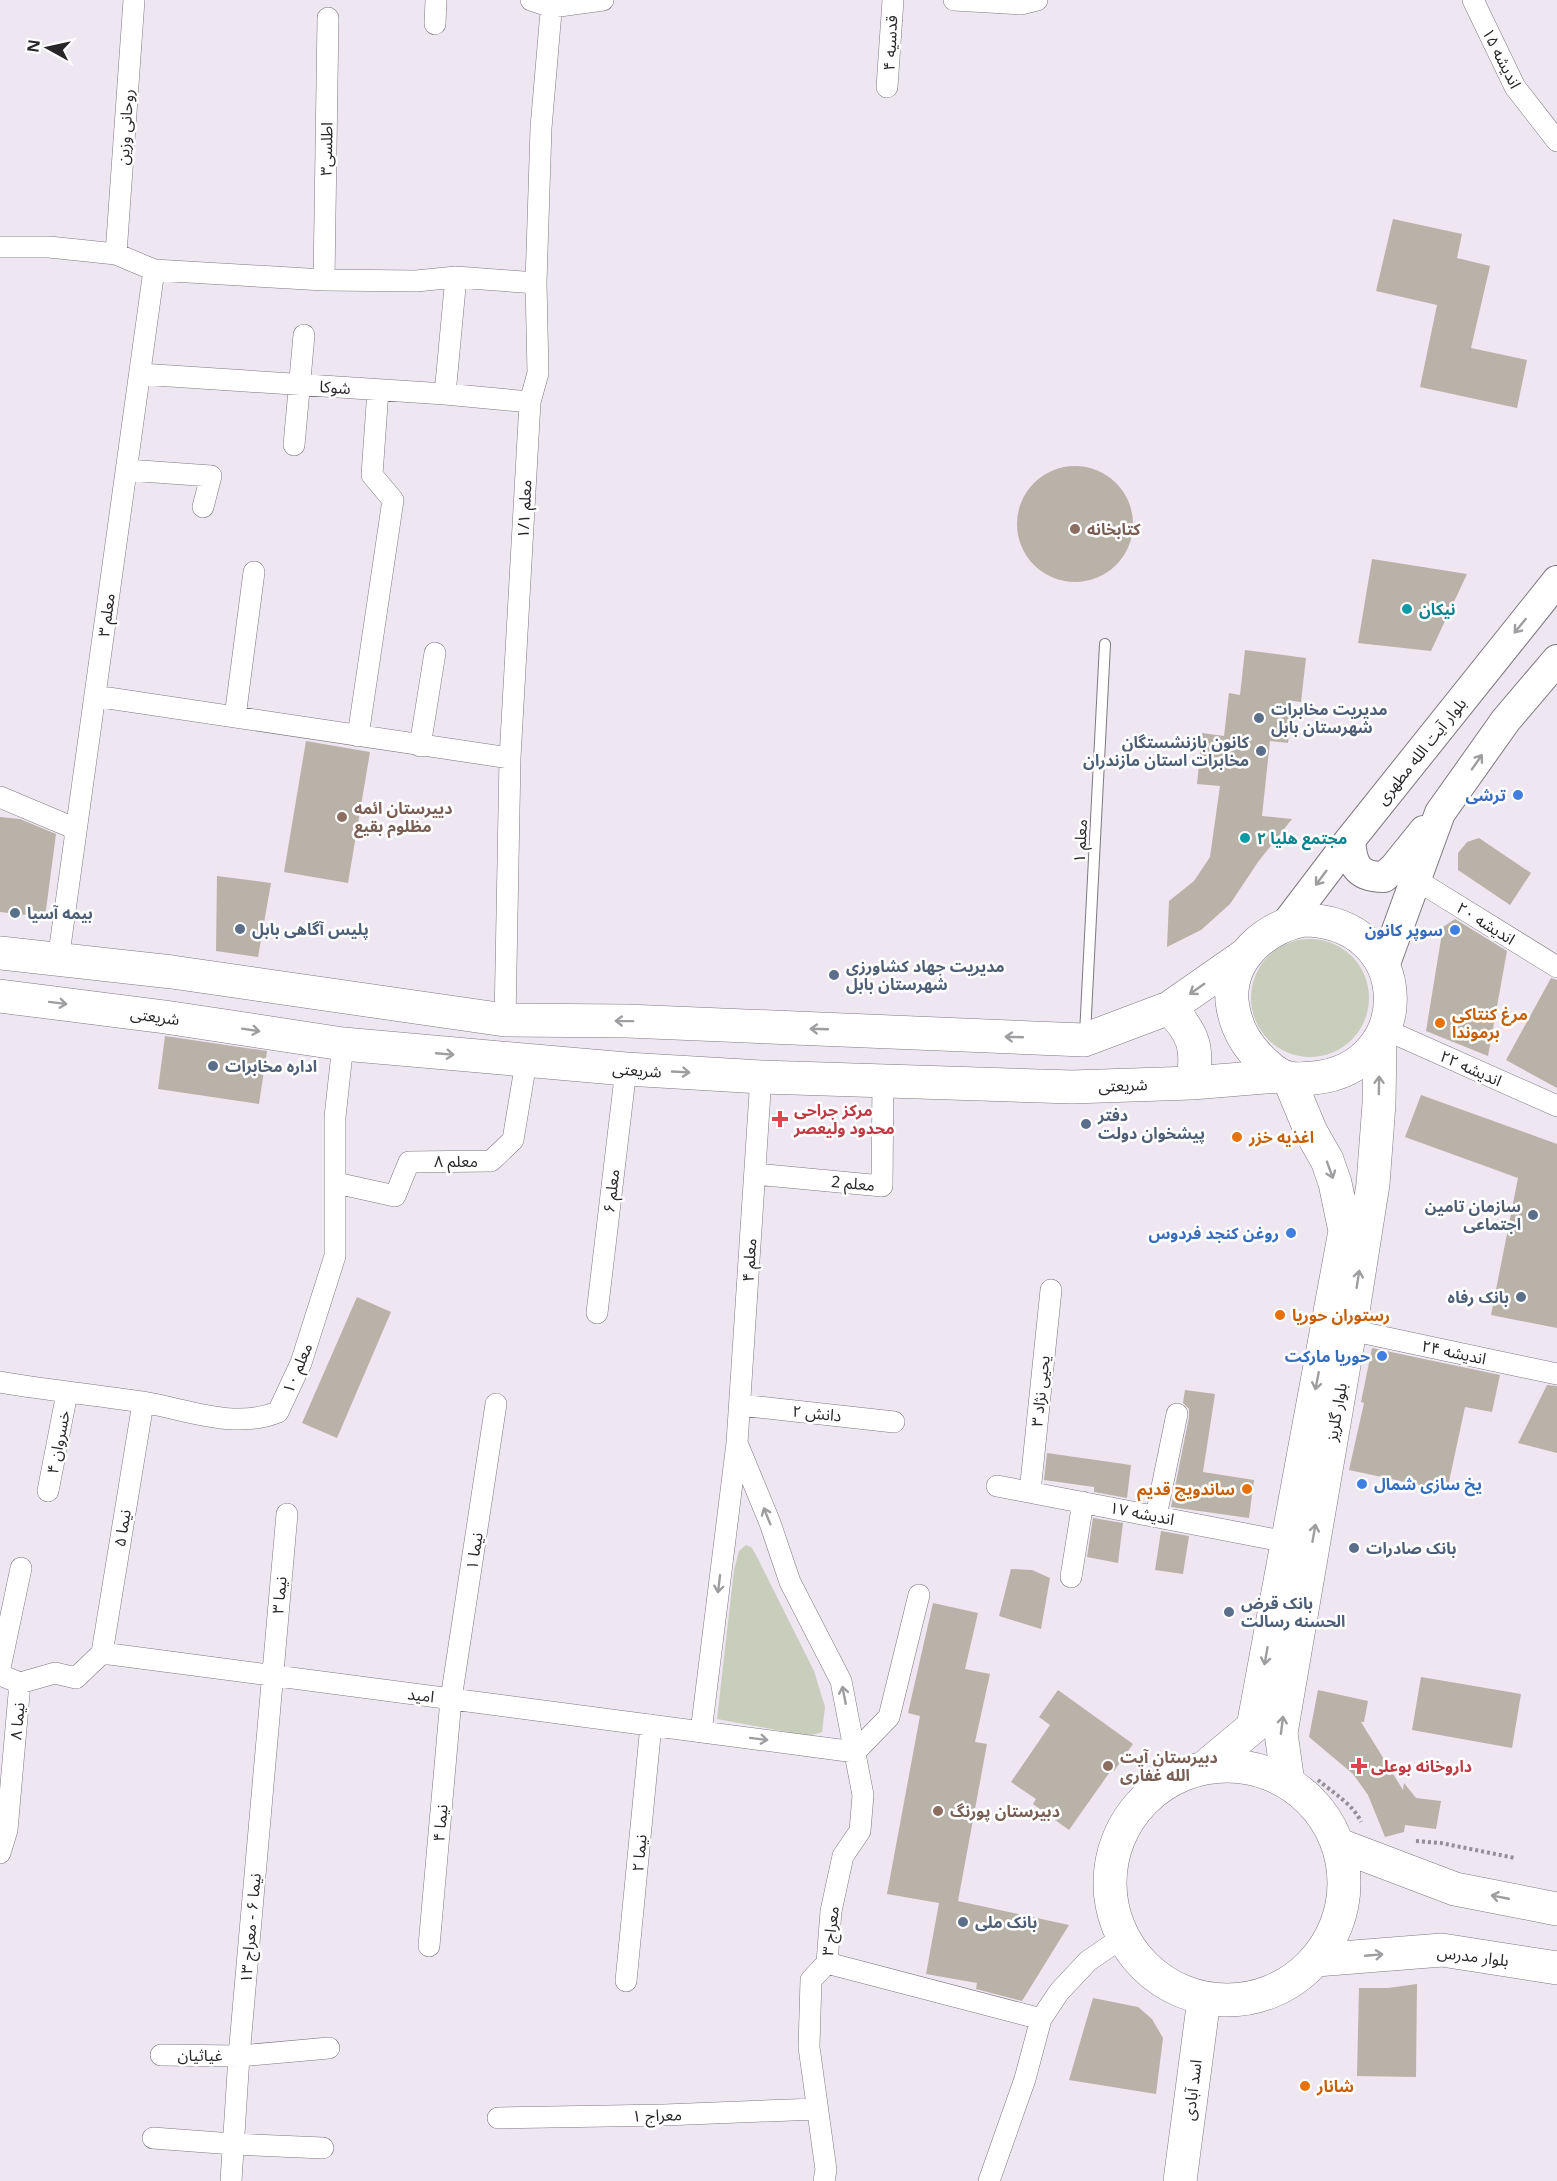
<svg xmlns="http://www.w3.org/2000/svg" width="1557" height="2181" font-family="'Noto Sans','Noto Sans Arabic',sans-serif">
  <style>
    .green { fill: #c9cebc }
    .building { fill: #b9b2a9 }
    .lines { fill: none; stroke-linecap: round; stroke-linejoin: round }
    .service-casing { stroke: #7e7880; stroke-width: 12 }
    .minor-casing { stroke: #7e7880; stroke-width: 22 }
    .secondary-casing { stroke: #7e7880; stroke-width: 32 }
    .primary-casing { stroke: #7e7880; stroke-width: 34 }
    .path { stroke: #948f96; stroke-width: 4; stroke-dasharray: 3 3; stroke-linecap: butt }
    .service { stroke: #fff; stroke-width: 10 }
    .minor { stroke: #fff; stroke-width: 21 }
    .secondary { stroke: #fff; stroke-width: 30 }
    .primary { stroke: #fff; stroke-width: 33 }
    .oneway { stroke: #9e9d9f }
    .education-dot { fill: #8d6e63; stroke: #fff; stroke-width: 2 }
    .culture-dot { fill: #0f9aa8; stroke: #fff; stroke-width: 2 }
    .service-dot { fill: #5c6f8a; stroke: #fff; stroke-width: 2 }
    .shop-dot { fill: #3f7fe0; stroke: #fff; stroke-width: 2 }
    .food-dot { fill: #e8710a; stroke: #fff; stroke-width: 2 }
    .health-dot { fill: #e0444e; stroke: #fff; stroke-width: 2 }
    .labels { text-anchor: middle; stroke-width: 5; stroke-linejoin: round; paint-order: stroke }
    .street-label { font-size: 16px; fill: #282629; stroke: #fff }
    .education-label { font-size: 16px; font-weight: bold; fill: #785e54; stroke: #fff; text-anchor: start }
    .culture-label { font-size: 16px; font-weight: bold; fill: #0d838f; stroke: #fff; text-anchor: start }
    .service-label { font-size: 16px; font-weight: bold; fill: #4e5e75; stroke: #fff; text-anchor: start }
    .shop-label { font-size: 16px; font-weight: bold; fill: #366cbe; stroke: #fff; text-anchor: end }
    .food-label { font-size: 16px; font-weight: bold; fill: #c56008; stroke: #fff; text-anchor: start }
    .health-label { font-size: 16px; font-weight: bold; fill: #be3a42; stroke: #fff; text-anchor: start }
  </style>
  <rect width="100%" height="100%" fill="#eee6f0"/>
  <path class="green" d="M1251 998a59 59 0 1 1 118 0a59 59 0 1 1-118 0Z
    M746 1545 752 1548 756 1555 814 1671 825 1707 822 1732 809 1736 717 1719 734 1570 739 1551Z"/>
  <path class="building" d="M1393 219 1462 234 1457 258 1490 266 1471 348 1527 360 1517 408 1420 387 1437 305 1376 291Z
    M1017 524a58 58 0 1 1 116 0a58 58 0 1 1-116 0Z
    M1372 559 1467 574 1431 651 1358 643Z
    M1245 650 1306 658 1301 702 1293 701 1288 743 1270 741 1262 816 1292 819 1258 862 1230 904 1201 930 1167 947 1169 901 1194 881 1210 857 1220 786 1197 784 1202 733 1224 736 1229 693 1240 695Z
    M306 741 370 752 348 883 284 872Z
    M0 817 20 819 56 834 45 917 0 912Z
    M1479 838 1531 873 1510 905 1458 870V853L1467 842Z
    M217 876 271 883 258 957 216 951Z
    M1455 919 1507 951 1488 1056 1426 1031 1443 927Z
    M1551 978 1557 980V1088L1506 1060Z
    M165 1036 267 1051 259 1104 158 1089Z
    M1421 1095 1557 1144V1328L1491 1315 1518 1178 1405 1137Z
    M357 1297 391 1312 337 1438 302 1423Z
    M1372 1348 1500 1375 1492 1412 1465 1407 1447 1491 1349 1470 1364 1403 1361 1402Z
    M1547 1385 1557 1386V1453L1518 1443Z
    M1185 1390 1215 1394 1203 1472 1254 1480 1249 1518 1171 1507 1189 1417V1409L1183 1403Z
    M1047 1453 1131 1465 1127 1498 1094 1492V1487L1044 1480Z
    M1093 1518 1123 1523 1118 1563 1087 1557Z
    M1161 1531 1189 1536 1183 1574 1155 1570Z
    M1011 1569 1032 1570 1050 1578 1041 1629 999 1616Z
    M933 1603 978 1613 965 1669 990 1674 975 1742 987 1744 958 1901 1069 1925 1022 2001 976 1989 977 1983 926 1974 939 1903 887 1894 920 1716 908 1713Z
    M1421 1677 1521 1694 1512 1748 1412 1730Z
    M1058 1690 1133 1744 1114 1771 1112 1769 1069 1830 1033 1804 1036 1799 1011 1782 1050 1725 1039 1717Z
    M1318 1690 1368 1701 1364 1722H1361L1403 1790 1404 1783 1416 1798 1441 1801 1436 1829 1405 1825 1404 1832 1385 1837 1368 1795 1353 1774 1309 1737Z
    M1417 1984 1416 2077 1357 2076 1359 1988H1388Z
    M1093 1998 1138 2007 1152 2019 1163 2038 1156 2094 1069 2080Z"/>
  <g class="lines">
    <g class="service-casing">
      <path id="service" d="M1085 1034 1105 644"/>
    </g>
    <g class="minor-casing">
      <path id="minor" d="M531 0 552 7 603 0
        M954 0 1021 4 1037 0
        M1473 0 1515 87 1557 141
        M435 24 436 0
        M887 87 893 0
        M0 247H49L116 254 154 270 324 280 416 281 456 277 536 283
        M116 254 134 0
        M324 280 328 18
        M140 374 445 394 530 402
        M445 394 456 277
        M294 445 304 335
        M127 470 211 476 203 507
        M95 696 510 758
        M235 717 254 572
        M358 736 393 500 372 475 378 390
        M420 746 435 653
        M0 797 76 829
        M1415 879 1557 967
        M58 961 154 270
        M505 1020 510 758 530 402 538 373 536 283 541 128 552 0
        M1384 1029 1557 1106
        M755 1174 882 1186 883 1080
        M336 1183 395 1196 409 1162 491 1161 513 1140 526 1062
        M597 1313 626 1069
        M1350 1330 1557 1374
        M0 1382C47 1390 95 1395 142 1402 186 1409 234 1430 278 1412L301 1363 335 1256V1117L343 1044
        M740 1405 894 1422
        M737 1443 770 1523 790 1582 841 1681 863 1795 860 1831 843 1856 831 1911 827 1963 811 1980 809 2047 826 2170 824 2181
        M997 1486 1287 1542
        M48 1491 67 1393
        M1030 1492 1051 1290
        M1156 1516 1177 1414
        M1071 1577 1083 1502
        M102 1653 855 1752
        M102 1653 143 1403
        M0 1668 21 1568
        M0 1675 20 1683 55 1673 76 1678 102 1653
        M701 1732 737 1443 761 1077
        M855 1752 889 1717 919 1595
        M0 1853 7 1830 20 1683
        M429 1946 451 1699 496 1404
        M827 1963 1041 2019
        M626 1981 651 1725
        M161 2055 239 2056 329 2048
        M498 2118 664 2115 816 2109
        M153 2138 233 2144 323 2148
        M231 2181 239 2056 287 1514
        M989 2181 1025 2079 1041 2019 1059 1992 1088 1961 1123 1937"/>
    </g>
    <g class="secondary-casing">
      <path id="secondary" d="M1350 840C1352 864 1356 877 1384 877L1395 867 1424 831
        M1287 923 1350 840 1557 581
        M1384 966 1440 813 1506 720 1557 660"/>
    </g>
    <g class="primary-casing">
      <path id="primary" d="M1303 920C1416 921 1419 1067 1314 1078 1294 1080 1283 1080 1268 1066 1247 1048 1235 1028 1232 1001 1229 958 1265 928 1303 920Z
        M0 953 172 972 505 1020 627 1021 1084 1040 1169 1008 1245 955
        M0 996 165 1017 343 1044 626 1069 761 1077 1072 1087 1192 1083 1279 1076
        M1169 1008C1194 1033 1199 1049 1192 1083
        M1110 1883a117 117 0 1 1 234 0a117 117 0 1 1-234 0Z
        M1206 1766 1253 1727 1345 1231 1335 1183 1327 1160 1311 1132 1289 1079
        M1288 1783 1281 1733 1350 1330 1373 1184 1379 1104 1380 1039
        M1339 1845 1455 1889 1557 1909
        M1316 1960 1442 1950 1557 1968
        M1180 2181 1204 1999"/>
    </g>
    <path class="path" d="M1318 1780C1332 1792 1354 1805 1361 1822
      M1416 1841 1441 1843 1515 1858"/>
    <use href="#service" class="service"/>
    <use href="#minor" class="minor"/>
    <use href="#secondary" class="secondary"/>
    <use href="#primary" class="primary"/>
  </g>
  <defs><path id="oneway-shaft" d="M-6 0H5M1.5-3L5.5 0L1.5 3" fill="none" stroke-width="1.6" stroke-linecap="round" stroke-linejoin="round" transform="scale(1.5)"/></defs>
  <g class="oneway">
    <use href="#oneway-shaft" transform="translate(1520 626) rotate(129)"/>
    <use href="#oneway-shaft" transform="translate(1477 762) rotate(-55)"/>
    <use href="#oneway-shaft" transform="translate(1321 878) rotate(127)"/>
    <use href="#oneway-shaft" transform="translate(1197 989) rotate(145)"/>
    <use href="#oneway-shaft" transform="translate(58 1003) rotate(7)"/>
    <use href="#oneway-shaft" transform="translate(624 1021) rotate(-179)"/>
    <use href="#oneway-shaft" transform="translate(819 1029) rotate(-178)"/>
    <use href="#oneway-shaft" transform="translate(251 1030) rotate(9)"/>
    <use href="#oneway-shaft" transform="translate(1014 1037) rotate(-178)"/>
    <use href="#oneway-shaft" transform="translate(445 1054) rotate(5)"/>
    <use href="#oneway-shaft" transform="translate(681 1072) rotate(3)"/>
    <use href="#oneway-shaft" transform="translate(1379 1085) rotate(-89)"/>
    <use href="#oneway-shaft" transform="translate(1330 1170) rotate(70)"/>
    <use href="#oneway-shaft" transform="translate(1358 1279) rotate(-81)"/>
    <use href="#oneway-shaft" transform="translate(1317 1381) rotate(101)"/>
    <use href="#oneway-shaft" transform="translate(767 1516) rotate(-112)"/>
    <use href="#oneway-shaft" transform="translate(1314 1533) rotate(-80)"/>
    <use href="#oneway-shaft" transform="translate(719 1584) rotate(97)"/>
    <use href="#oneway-shaft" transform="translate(1266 1656) rotate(100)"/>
    <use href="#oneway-shaft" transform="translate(844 1695) rotate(-101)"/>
    <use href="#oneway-shaft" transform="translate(1282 1725) rotate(-83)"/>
    <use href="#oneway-shaft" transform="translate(759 1739) rotate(7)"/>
    <use href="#oneway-shaft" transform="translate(1500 1897) rotate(-169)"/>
    <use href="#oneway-shaft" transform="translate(1374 1955) rotate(-5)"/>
  </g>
  <g class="education-dot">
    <circle cx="1075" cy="529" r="6"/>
    <circle cx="342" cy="817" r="6"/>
    <circle cx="1108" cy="1766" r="6"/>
    <circle cx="938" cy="1811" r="6"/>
  </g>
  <g class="culture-dot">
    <circle cx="1407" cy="609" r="6"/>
    <circle cx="1245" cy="838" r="6"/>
  </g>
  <g class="service-dot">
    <circle cx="1259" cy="718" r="6"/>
    <circle cx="1261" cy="751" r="6"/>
    <circle cx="15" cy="913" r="6"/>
    <circle cx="240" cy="929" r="6"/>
    <circle cx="834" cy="975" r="6"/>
    <circle cx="213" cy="1066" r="6"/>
    <circle cx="1086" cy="1124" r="6"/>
    <circle cx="1533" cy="1215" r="6"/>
    <circle cx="1521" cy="1297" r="6"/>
    <circle cx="1354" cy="1548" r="6"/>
    <circle cx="1229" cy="1612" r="6"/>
    <circle cx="963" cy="1922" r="6"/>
  </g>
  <g class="shop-dot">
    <circle cx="1518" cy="795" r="6"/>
    <circle cx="1455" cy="930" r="6"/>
    <circle cx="1291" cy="1233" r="6"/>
    <circle cx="1382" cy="1356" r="6"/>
    <circle cx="1362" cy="1484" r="6"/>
  </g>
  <g class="food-dot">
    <circle cx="1440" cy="1023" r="6"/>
    <circle cx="1237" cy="1137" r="6"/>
    <circle cx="1280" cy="1315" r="6"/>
    <circle cx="1247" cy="1489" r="6"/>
    <circle cx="1305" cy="2086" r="6"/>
  </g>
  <g class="health-dot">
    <path d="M777 1110h6v6h6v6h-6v6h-6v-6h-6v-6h6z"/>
    <path d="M1356 1757h6v6h6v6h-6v6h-6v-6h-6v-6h6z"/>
  </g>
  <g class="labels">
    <g class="street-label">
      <text transform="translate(890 43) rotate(-87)" y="6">قدسیه ۴</text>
      <text transform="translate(1502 58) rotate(63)" y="6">اندیشه ۱۵</text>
      <text transform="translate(125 127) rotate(-86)" y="6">روحانی وزین</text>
      <text transform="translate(326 149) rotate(-89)" y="6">اطلسی۳</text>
      <text transform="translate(335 387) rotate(4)" y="6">شوکا</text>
      <text transform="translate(524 509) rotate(-87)" y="6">معلم ۱/۱</text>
      <text transform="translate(106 615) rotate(-82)" y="6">معلم ۳</text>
      <text transform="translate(1421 751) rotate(-51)" y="6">بلوار آیت الله مطهری</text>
      <text transform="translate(1080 841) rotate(-87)" y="6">معلم ۱</text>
      <text transform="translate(1486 923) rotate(32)" y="6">اندیشه ۲۰</text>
      <text transform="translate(155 1016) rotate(8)" y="6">شریعتی</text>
      <text transform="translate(1471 1068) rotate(24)" y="6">اندیشه ۲۲</text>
      <text transform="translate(637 1070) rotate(4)" y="6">شریعتی</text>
      <text transform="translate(1123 1085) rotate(-2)" y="6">شریعتی</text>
      <text x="456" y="1167">معلم ۸</text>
      <text transform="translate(853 1183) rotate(5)" y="6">معلم 2</text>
      <text transform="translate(611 1191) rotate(-83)" y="6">معلم ۶</text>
      <text transform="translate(749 1260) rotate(-86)" y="6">معلم ۴</text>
      <text transform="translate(1454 1352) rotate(12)" y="6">اندیشه ۲۴</text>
      <text transform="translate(297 1368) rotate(-67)" y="6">معلم ۱۰</text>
      <text transform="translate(1040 1391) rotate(-84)" y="6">یحیی نژاد ۳</text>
      <text transform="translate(1336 1412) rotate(-80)" y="6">بلوار گلریز</text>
      <text transform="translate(817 1413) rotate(6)" y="6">دانش ۲</text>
      <text transform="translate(58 1442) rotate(-79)" y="6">خسروان ۴</text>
      <text transform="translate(1142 1513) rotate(11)" y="6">اندیشه ۱۷</text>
      <text transform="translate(122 1528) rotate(-81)" y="6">نیما ۵</text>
      <text transform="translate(474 1551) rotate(-81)" y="6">نیما ۱</text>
      <text transform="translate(279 1595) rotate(-85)" y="6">نیما ۳</text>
      <text transform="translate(421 1695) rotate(7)" y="6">امید</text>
      <text transform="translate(17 1721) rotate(-85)" y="6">نیما ۸</text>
      <text transform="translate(440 1823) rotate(-85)" y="6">نیما ۴</text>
      <text transform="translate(639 1853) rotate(-85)" y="6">نیما ۲</text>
      <text transform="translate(250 1928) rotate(-85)" y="6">نیما ۶ - معراج ۱۳</text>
      <text transform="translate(830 1931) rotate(-83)" y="6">معراج ۳</text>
      <text transform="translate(1473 1956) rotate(7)" y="6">بلوار مدرس</text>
      <text x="200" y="2061">غیاثیان</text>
      <text transform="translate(1192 2090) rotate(-83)" y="6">اسد آبادی</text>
      <text transform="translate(657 2115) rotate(-2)" y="6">معراج ۱</text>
    </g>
    <g class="education-label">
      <text x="1087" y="535">کتابخانه</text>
      <text x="354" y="814">دییرستان ائمه<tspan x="354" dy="18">مظلوم بقیع</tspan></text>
      <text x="1120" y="1763">دبیرستان آیت<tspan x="1120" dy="18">الله غفاری</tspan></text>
      <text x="950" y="1817">دبیرستان پورنگ</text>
    </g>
    <g class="culture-label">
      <text x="1419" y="615">نیکان</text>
      <text x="1257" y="844">مجتمع هلیا ۲</text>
    </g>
    <g class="service-label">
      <text x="1271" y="715">مدیریت مخابرات<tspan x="1271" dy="18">شهرستان بابل</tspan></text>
      <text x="1249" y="748" text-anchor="end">کانون بازنشستگان<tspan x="1249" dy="18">مخابرات استان مازندران</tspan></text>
      <text x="27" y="919">بیمه آسیا</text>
      <text x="252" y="935">پلیس آگاهی بابل</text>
      <text x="846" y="972">مدیریت جهاد کشاورزی<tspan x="846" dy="18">شهرستان بابل</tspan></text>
      <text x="225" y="1072">اداره مخابرات</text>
      <text x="1098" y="1121">دفتر<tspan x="1098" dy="18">پیشخوان دولت</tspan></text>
      <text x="1521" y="1212" text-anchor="end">سازمان تامین<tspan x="1521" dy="18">اجتماعی</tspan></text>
      <text x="1509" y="1303" text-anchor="end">بانک رفاه</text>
      <text x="1366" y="1554">بانک صادرات</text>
      <text x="1241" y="1609">بانک قرض<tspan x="1241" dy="18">الحسنه رسالت</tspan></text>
      <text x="975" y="1928">بانک ملی</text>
    </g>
    <g class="shop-label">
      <text x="1506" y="801">ترشی</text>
      <text x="1443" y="936">سوپر کانون</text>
      <text x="1279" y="1239">روغن کنجد فردوس</text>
      <text x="1370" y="1362">حوریا مارکت</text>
      <text x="1374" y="1490" text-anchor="start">یخ سازی شمال</text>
    </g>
    <g class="food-label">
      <text x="1452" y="1020">مرغ کنتاکی<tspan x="1452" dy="18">برموندا</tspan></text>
      <text x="1249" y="1143">اغذیه خزر</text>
      <text x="1292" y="1321">رستوران حوریا</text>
      <text x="1235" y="1495" text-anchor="end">ساندویچ قدیم</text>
      <text x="1317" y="2092">شانار</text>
    </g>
    <g class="health-label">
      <text x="794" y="1116">مرکز جراحی<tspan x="794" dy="18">محدود ولیعصر</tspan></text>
      <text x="1371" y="1772">داروخانه بوعلی</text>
    </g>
  </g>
  <g transform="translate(48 48) rotate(278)" stroke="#ffffff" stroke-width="4.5" paint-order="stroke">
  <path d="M0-4.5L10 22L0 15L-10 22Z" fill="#282629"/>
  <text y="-9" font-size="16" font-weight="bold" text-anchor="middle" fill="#282629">N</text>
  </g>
</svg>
